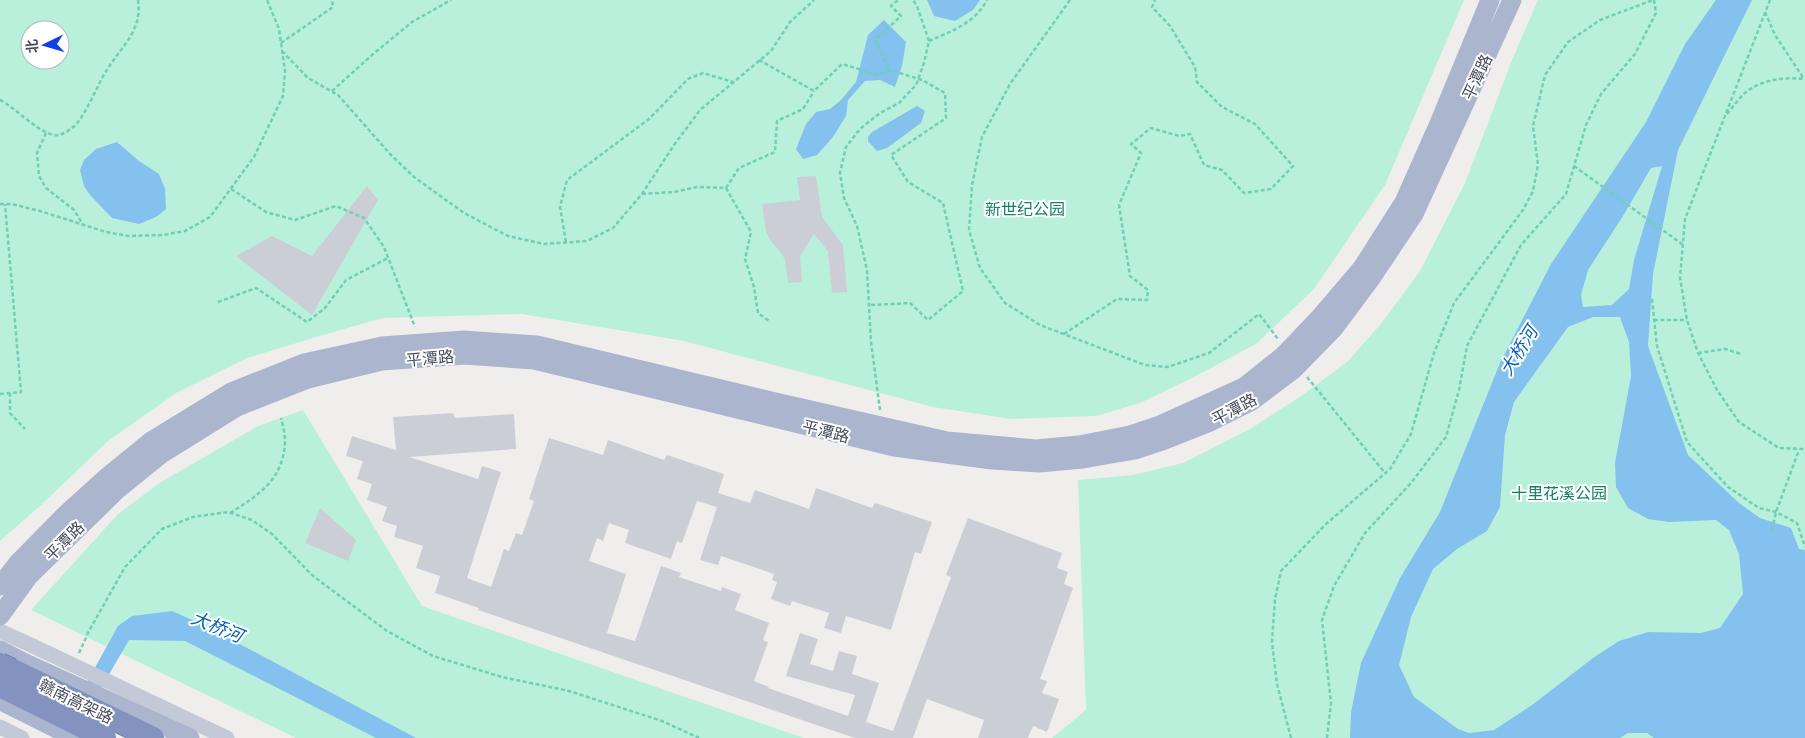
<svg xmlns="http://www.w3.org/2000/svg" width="1805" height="738" font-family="Montserrat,'Noto Sans SC',sans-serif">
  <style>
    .green { fill: #b9f0db; fill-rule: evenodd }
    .water { fill: #85c1ef; fill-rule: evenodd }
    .building { fill: #ccced6 }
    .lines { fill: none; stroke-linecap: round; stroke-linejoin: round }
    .path { stroke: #70cfb6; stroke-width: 2.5; stroke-dasharray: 4 2.5; stroke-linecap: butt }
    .minor { stroke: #c3c9d6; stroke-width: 15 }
    .major { stroke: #acb5ce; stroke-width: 19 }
    .highway-bridge-casing { stroke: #6e7dab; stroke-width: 24; stroke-linecap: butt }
    .minor-bridge { stroke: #c3c9d6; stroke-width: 15 }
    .major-bridge { stroke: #acb5ce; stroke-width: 19 }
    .highway-bridge { stroke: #8392bf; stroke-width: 22 }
    .labels { text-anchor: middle; stroke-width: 4; stroke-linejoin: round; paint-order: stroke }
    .street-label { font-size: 16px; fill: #454c5c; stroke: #fff }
    .park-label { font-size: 16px; fill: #138062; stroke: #fff }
    .water-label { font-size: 18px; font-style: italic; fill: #0765ad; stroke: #fff }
  </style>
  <rect width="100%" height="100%" fill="#f0eeed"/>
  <path class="green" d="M0 0H1464L1385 185 1314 289 1256 344 1190 379 1140 403 1096 416 1011 419 933 407 684 341 521 314 383 318 323 335 247 358 176 393 108 441 41 505 0 541ZM30 30H60V60H30Z
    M1538 0H1805V738H1052L1086 710 1078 480 1133 475 1183 463 1250 429 1304 394 1348 361 1380 325 1420 271 1465 183 1512 60Z
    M303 410 422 606 804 738H296L31 610 118 514 161 482 258 426Z"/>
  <path class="water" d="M927 0H980L973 10 955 21 934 16Z
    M1716 0H1752L1678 150 1653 274 1648 346 1688 455 1739 503 1760 518 1791 528 1799 549 1805 550V738H1654L1647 733H1628L1620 738H1350L1351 712 1361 663 1400 578 1440 512 1500 363 1551 264 1646 122 1685 44ZM1662 166 1634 260 1629 289 1612 305 1583 307 1581 295 1588 270 1623 216 1651 168ZM1593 317H1620L1629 342 1631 376 1615 463 1616 487 1628 508 1648 519 1669 522 1716 520 1729 530 1739 554 1743 594 1720 628 1701 633 1648 632 1619 641 1593 658 1532 705 1494 730 1469 733 1458 729 1414 697 1399 665 1411 617 1433 569 1457 549 1487 531 1500 507 1505 435 1514 402 1568 327Z
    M884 20 906 42 902 66 895 87 880 80 865 81 848 100 846 116 833 137 817 155 803 159 796 149 806 124 816 112 830 109 841 100 856 82 868 35Z
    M917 106 925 111 921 123 887 148 877 151 868 141V137L872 132Z
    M117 142 139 161 159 174 165 189 166 209 156 217 139 224 112 218 90 195 84 186 80 170 84 160 96 149Z
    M172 611 206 626 416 738H376L185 641 129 640 72 738H56L118 626 132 616Z"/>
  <path class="building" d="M816 176 822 217 843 245 847 292 832 293 828 251 814 234 800 256 802 282 788 283 785 260 782 254 770 240 766 231 762 204 800 200 797 177Z
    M367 186 378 200 312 315 236 256 272 236 312 256Z
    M453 413 455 418 514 414 516 449 409 457 478 479 482 466 501 472 467 578 491 587 504 549 509 551 516 533 522 535 534 501 529 499 549 438 603 455 608 440 664 460 667 455 724 474 718 493 750 503 755 490 809 509 816 488 872 508 875 503 932 522 921 554 915 552 891 630 846 616 841 633 824 628 829 613 792 601 790 606 771 599 777 582 772 580 774 574 721 556 718 565 700 560 717 507 697 501 682 543 677 541 671 559 625 543 629 530 609 523 603 541 597 538 589 561 626 574 607 633 635 641 661 566 681 573 679 577 721 591 722 587 741 594 735 610 769 623 763 640 768 642 754 681 769 687 768 688 848 716 855 695 786 676 800 633 818 639 810 664 833 671 839 651 857 656 852 674 879 683 866 722 893 731 951 577 946 575 968 518 1062 553 1057 568 1068 572 1064 584 1073 588 1040 679 1047 681 1042 693 1059 699 1047 732 1033 726 1028 738H978L984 720 927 699 913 738H855L478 610 479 608 435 593 440 576 416 568 423 546 394 537 397 526 382 521 387 507 367 500 372 484 357 479 363 461 346 456 352 436 396 450 393 417Z
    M320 508 356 540 348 561 305 543Z"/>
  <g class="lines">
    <path class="path" d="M1070 0 1010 84 982 137 972 185 969 230 980 268 1005 303 1040 325 1145 365 1168 367 1209 353 1259 314 1278 339
      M1770 0 1685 219 1680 278 1687 320 1698 353 1717 390 1739 422 1779 448 1805 449
      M1765 12 1775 35 1804 79
      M929 41C952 31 975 23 987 0
      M281 43 333 7 332 0
      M282 51 308 78 338 95 390 154 414 177 464 213 508 236 544 244 587 241 613 228 642 194 674 145 700 110 771 51 790 22 814 0
      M759 60 814 91 842 64 878 75 890 70 875 40 901 16 891 6 898 0
      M332 91 372 55 412 22 451 0
      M0 100C15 107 43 138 59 135 66 133 73 128 78 122 90 106 97 85 108 68 117 54 129 42 135 27 139 18 139 9 138 0
      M1727 114C1733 107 1738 99 1745 93 1761 79 1785 77 1805 79
      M46 133 37 153 39 176 46 188 74 210 82 223
      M1574 166 1682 244
      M726 188 739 168 775 152 777 121 803 109 814 91
      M231 189 266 212 295 220 336 206 364 218 384 247 415 327
      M642 194 674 192 697 187 726 188 751 232 745 259 754 287 758 313 769 321
      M0 204H12L40 211 106 232 129 236 163 235 185 231 210 217 254 157 283 96 285 71 279 29 267 0
      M566 242 560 207 567 180 649 119 688 79 703 73 733 82
      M1652 299 1657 346 1687 442 1728 487 1759 508 1776 512 1797 523 1805 547
      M218 302 256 288 307 322 325 308 346 280 388 258
      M871 305 910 303 928 320 963 291 943 203 908 182 891 155 946 118 945 93 922 80 890 70
      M1654 320H1687
      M1064 334 1117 299 1147 300 1148 290 1130 276 1119 205 1141 153 1131 144 1151 128 1179 136 1190 134 1204 165 1222 170 1244 193 1271 189 1293 166 1255 124 1222 107 1197 82 1195 67 1170 26 1152 7 1155 0
      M1698 353 1725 349 1741 354
      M1307 377 1385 473
      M10 393V413L25 429
      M0 394 21 392 5 204
      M880 410 871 342 867 270 857 226 844 198 840 173 846 147 860 129 880 113 899 103 916 85 924 63 929 41 917 6 913 0
      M230 513C259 495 284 479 285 441 285 434 283 425 281 418
      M1772 530 1776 512 1799 450
      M79 653 89 631 125 567 162 529 193 517 228 512 252 520 272 534 313 576 387 631 433 656 502 677 569 691 662 721 699 738
      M1291 738 1277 684 1272 642 1275 599 1281 571 1326 524 1390 469 1411 434 1434 353 1454 303 1523 210 1533 191 1538 165 1533 126 1545 75 1568 42 1600 20 1653 0
      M1327 738 1331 703 1322 620 1334 586 1365 533 1411 483 1446 437 1459 390 1467 346 1521 245 1566 194 1586 125 1601 94 1635 54 1656 13 1654 0"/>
    <path class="minor" d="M0 631 33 646
      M0 727 22 738"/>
    <path class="major" d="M0 586 17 564 66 514 108 476 151 441 231 392 304 363 382 346 464 340 537 345 771 401 947 441 1036 449 1079 445 1130 435 1160 425 1244 387 1283 356 1322 315 1362 268 1404 202 1440 121 1490 0
      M0 616 29 576 118 489 160 455 237 407 308 379 382 361 465 355 534 360 894 447 992 460 1039 463 1083 459 1135 450 1165 440 1208 423 1252 401 1293 370 1334 328 1372 277 1414 214 1512 0
      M0 650 25 663"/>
    <g class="highway-bridge-casing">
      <path id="highway-bridge" d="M0 664 153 738
        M0 686 105 738"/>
    </g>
    <path class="minor-bridge" d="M33 646 227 738"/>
    <path class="major-bridge" d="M25 663 190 738
      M5 703 75 738"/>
    <use href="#highway-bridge" class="highway-bridge"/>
  </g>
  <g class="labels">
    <g class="street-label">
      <text transform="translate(1477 77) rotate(-65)" y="6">平潭路</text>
      <text transform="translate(430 358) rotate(-5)" y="6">平潭路</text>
      <text transform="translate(1234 409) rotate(-28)" y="6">平潭路</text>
      <text transform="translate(826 431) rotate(14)" y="6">平潭路</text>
      <text transform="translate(64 541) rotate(-45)" y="6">平潭路</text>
      <text transform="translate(76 701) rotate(26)" y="6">赣南高架路</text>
    </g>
    <g class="park-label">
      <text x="1025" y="215">新世纪公园</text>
      <text x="1559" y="499">十里花溪公园</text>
    </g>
    <g class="water-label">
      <text transform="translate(1519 351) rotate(-58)" y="6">大桥河</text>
      <text transform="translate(217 627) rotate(22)" y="6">大桥河</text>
    </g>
  </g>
  <g transform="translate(45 45) rotate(265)"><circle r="24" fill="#ffffff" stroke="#b5b7be"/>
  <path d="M0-4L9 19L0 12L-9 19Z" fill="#123ee6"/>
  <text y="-8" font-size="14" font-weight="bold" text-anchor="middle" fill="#454c5c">北</text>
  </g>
</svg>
